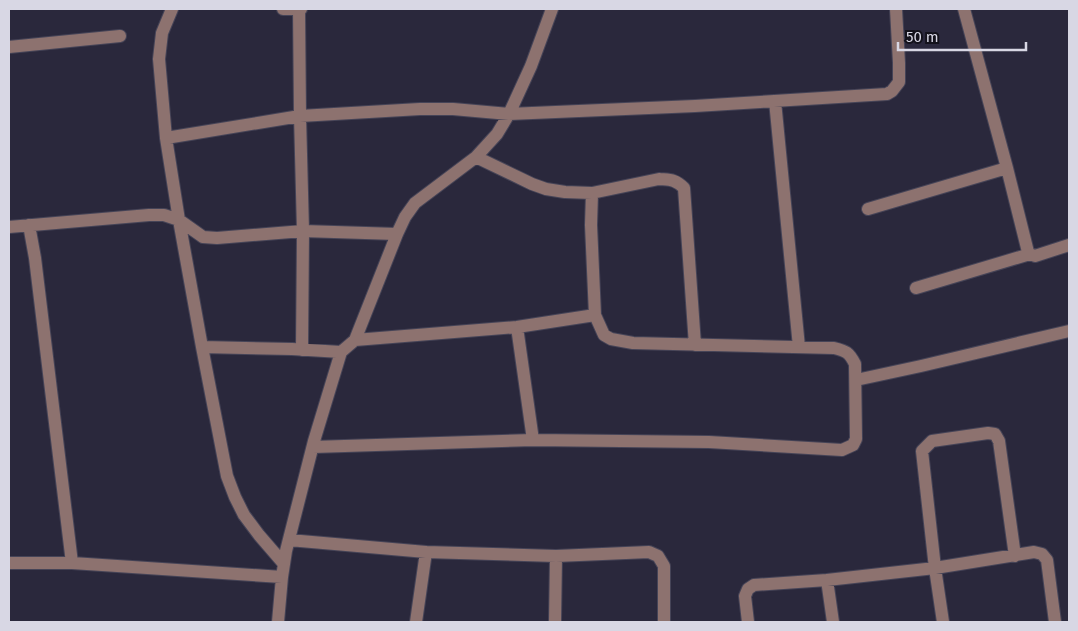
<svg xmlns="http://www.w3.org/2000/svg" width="1078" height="631" font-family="'Fira Sans',sans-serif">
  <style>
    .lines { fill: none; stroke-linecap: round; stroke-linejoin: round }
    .minor-casing { stroke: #464457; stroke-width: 14 }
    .minor { stroke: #8d726f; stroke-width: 12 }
  </style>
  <rect width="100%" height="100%" fill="#2a283c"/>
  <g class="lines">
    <g class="minor-casing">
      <path id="minor" d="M172 9 162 33 159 59 166 138 179 220 202 347 227 476 235 497 244 515 259 535 284 564
        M283 9H301
        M299 9 300 116 303 231 302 350
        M964 9 1007 168 1028 252 1030 254 1035 256 1069 245
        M9 47 120 36
        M775 101 799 347
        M166 138 300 116 420 109H453L509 114 695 106 887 94 892 91 899 82V63L896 9
        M476 157 532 184 546 189 565 192 592 193 659 179C670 180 675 179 684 188L695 345
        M868 209 1007 168
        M29 225 35 258 72 563
        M9 227 149 215H164L179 220 203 237 217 238 303 231 397 234
        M916 288 1030 254
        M517 327 533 440
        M355 340 517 327 595 315
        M202 347 292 349 341 352
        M856 380 921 366 1069 331
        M313 447 533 440 709 442 842 450 853 445 856 439 855 364C849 352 846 351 834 348L633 343 611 339 604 335 595 315 591 225 592 193
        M289 540 426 552 556 556 649 552 658 556 664 566V622
        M9 563H72L282 577
        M827 580 833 622
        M278 622 282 577 286 551 314 441 341 352 355 340 397 234 405 217 415 203 476 157 497 134 509 114 531 66 552 9
        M416 622 426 552
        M555 622 556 556
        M748 622 745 596 748 589 754 585 827 580 935 568 1034 552 1042 554 1047 560 1055 622
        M943 622 935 568 922 451 932 441 988 433 995 434 999 441 1015 556"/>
    </g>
    <use href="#minor" class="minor"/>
  </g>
  <rect width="1078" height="631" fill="none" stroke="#d8d7e4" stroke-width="20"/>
  <path d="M898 42v8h128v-8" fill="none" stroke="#d8d7e4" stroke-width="2.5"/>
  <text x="906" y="42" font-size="15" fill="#d8d7e4" stroke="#13121b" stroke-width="4" paint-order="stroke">50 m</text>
</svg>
